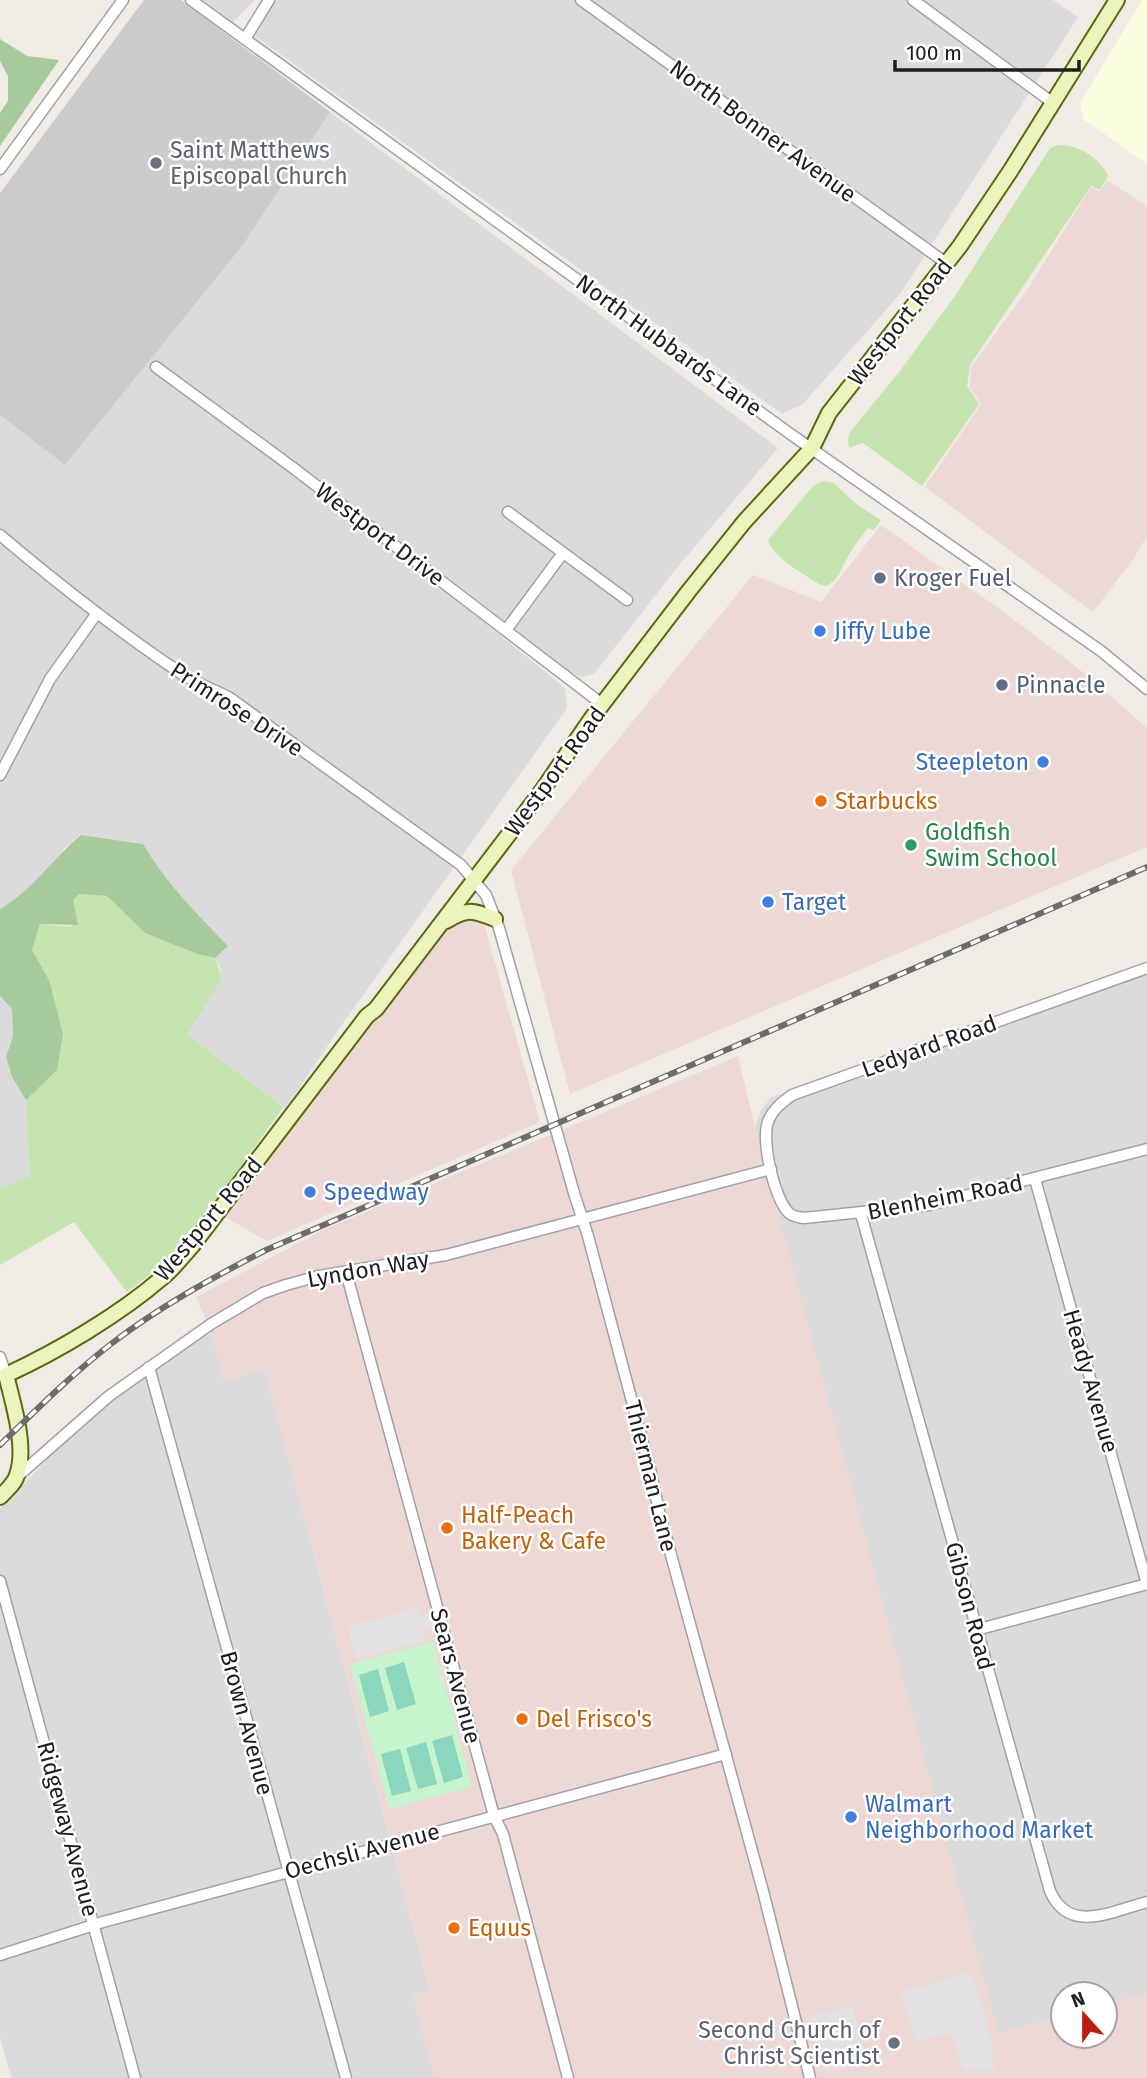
<svg xmlns="http://www.w3.org/2000/svg" width="1147" height="2078" font-family="'Fira Sans',sans-serif">
  <style>
    .residential { fill: #dcdbdb }
    .commercial { fill: #edd8d6 }
    .education { fill: #fafce0 }
    .religious { fill: #ccc }
    .grass { fill: #c5e4af }
    .forest { fill: #a7ca9d }
    .park { fill: #c6f4cd }
    .pitch { fill: #8ad6be }
    .parking { fill: #e2e2e2 }
    .lines { fill: none; stroke-linecap: round; stroke-linejoin: round }
    .minor-casing { stroke: #a2a2a2; stroke-width: 13 }
    .secondary-casing { stroke: #5a6b0f; stroke-width: 18 }
    .minor { stroke: #fff; stroke-width: 10 }
    .secondary { stroke: #edf3bd; stroke-width: 14 }
    .rail-casing { stroke: #6c6c6c; stroke-width: 6 }
    .rail { stroke: #fff; stroke-width: 3.5; stroke-dasharray: 10; stroke-linecap: butt }
    .worship-dot { fill: #6b7280; stroke: #fff; stroke-width: 2.5 }
    .service-dot { fill: #5c6f8a; stroke: #fff; stroke-width: 2.5 }
    .shop-dot { fill: #3f7fe0; stroke: #fff; stroke-width: 2.5 }
    .food-dot { fill: #e8710a; stroke: #fff; stroke-width: 2.5 }
    .leisure-dot { fill: #2e9e5b; stroke: #fff; stroke-width: 2.5 }
    .labels { text-anchor: middle; stroke-width: 5; stroke-linejoin: round; paint-order: stroke }
    .street-label { font-size: 23px; fill: #1e1e1e; stroke: #fff }
    .worship-label { font-size: 23px; fill: #5b616d; stroke: #fff; text-anchor: start }
    .service-label { font-size: 23px; fill: #4e5e75; stroke: #fff; text-anchor: start }
    .shop-label { font-size: 23px; fill: #366cbe; stroke: #fff; text-anchor: start }
    .food-label { font-size: 23px; fill: #c56008; stroke: #fff; text-anchor: start }
    .leisure-label { font-size: 23px; fill: #27864d; stroke: #fff; text-anchor: start }
  </style>
  <rect width="100%" height="100%" fill="#eeece5"/>
  <path class="residential" d="M203 0H255L233 22Z
    M274 0H1053L1078 17 900 294 803 404 782 414 252 34Z
    M330 112 778 448 676 569 594 674 581 677 565 669 442 575 437 583 565 688 567 708 339 1029 285 1109 186 1035 222 978 220 966 215 958 228 946 188 904 158 868 143 844 80 835 64 849 40 879 18 899 0 909V413L65 465 243 245Z
    M1147 962V1993L1105 2005V1994H1063V2016L998 2034 775 1222 755 1127 761 1110 772 1097Z
    M0 996 12 1008 13 1036 6 1057 12 1077 26 1100 30 1176 0 1188Z
    M212 1333 224 1380 265 1370 430 1990 413 1995 435 2078H11L0 2037V1509L73 1432 177 1352Z"/>
  <path class="commercial" d="M1107 180 1147 206V536L1134 558 1093 612 925 487 981 404 970 388 971 367 1029 287 1091 187 1100 192Z
    M881 525 998 608 1088 676 1147 728V847L570 1094 511 870 753 575 821 602Z
    M471 917 484 924 540 1122 267 1241 225 1217 363 1033 449 924Z
    M738 1056 755 1127 998 2033 1063 2016V2036H1105V2005L1147 1993V2078H435L413 1995 430 1989 265 1370 224 1380 212 1333 196 1297 323 1230Z"/>
  <path class="education" d="M1142 0H1147V164L1083 119 1080 103Z"/>
  <path class="religious" d="M144 0H181L330 112 243 245 65 465 0 415V193Z"/>
  <path class="grass" d="M1059 145C1078 144 1101 159 1108 176L1100 190 1091 186 970 365 967 386 979 404 922 486 863 443 849 448 848 440 850 432 900 371 955 296 1050 148Z
    M822 481 834 483 856 504 881 520 874 530 868 528C862 536 855 544 850 553 842 565 840 580 826 586L819 584C804 574 772 557 768 540L813 486Z
    M79 894 107 896 145 933 197 954 215 958 222 978 187 1035 283 1107C236 1172 193 1245 127 1292L74 1222 0 1265V1188L30 1176 26 1100 57 1070 49 981 32 950 40 924 72 927 73 899Z"/>
  <path class="forest" d="M0 39 27 56 59 60 0 146V113L8 101V76L0 61Z
    M81 835 143 844C166 883 197 914 228 946L215 958 197 954 145 933 107 896 79 894 73 900 78 925 40 924 32 950 49 980 63 1034 57 1070 26 1100 12 1077 6 1057 13 1036 12 1009 0 996V909C34 889 51 860 81 835Z"/>
  <path class="park" d="M433 1642 472 1787 389 1809 350 1664Z"/>
  <path class="pitch" d="M404 1662 416 1704 397 1710 385 1668Z
    M378 1669 389 1711 370 1717 359 1675Z
    M452 1735 463 1777 444 1783 432 1741Z
    M426 1742 437 1784 418 1789 406 1748Z
    M400 1749 411 1791 392 1796 381 1754Z"/>
  <path class="parking" d="M430 1606 438 1636 429 1629 422 1631 425 1641 357 1659 349 1637 351 1635 348 1627 416 1608 419 1617H422L428 1614Z
    M971 1972 995 2051 991 2053 996 2069 987 2071 973 2068 963 2071 952 2033 916 2041 901 1992Z
    M852 2005 868 2061 826 2072 811 2017Z"/>
  <g class="lines">
    <g class="minor-casing">
      <path id="minor" d="M191 0 789 433 1101 651 1147 689
        M581 0 946 263
        M913 0 1053 103
        M245 39 269 0
        M0 169 123 0
        M156 367 292 467 602 704
        M508 512 627 600
        M0 535C58 584 118 631 182 674 196 684 214 689 230 698L461 865 486 895 499 928 574 1193 588 1236 651 1473 659 1511 763 1891 810 2078
        M506 630 563 553
        M0 775 50 679 97 613
        M1147 968 792 1095C783 1102 774 1108 769 1119 760 1138 774 1199 789 1213 793 1217 799 1217 804 1218L929 1205 1147 1149
        M1035 1179 1147 1584
        M861 1214 1050 1891C1069 1935 1112 1911 1147 1902
        M346 1272 494 1816 503 1834 568 2078
        M0 1357 6 1375
        M149 1367 346 2078
        M18 1476 109 1396 211 1324 263 1293 286 1285 319 1276 446 1255 771 1169
        M0 1581 135 2078
        M976 1630 1147 1584
        M0 1955 103 1922 726 1754"/>
    </g>
    <g class="secondary-casing">
      <path id="secondary" d="M446 921C467 908 473 910 495 919
        M0 1497C6 1491 15 1483 17 1475 27 1448 13 1403 6 1375 58 1351 119 1315 163 1277 174 1268 183 1256 192 1246L367 1016 376 1009 541 792 591 719 688 592 744 522 812 448 829 413 960 246 1011 170 1117 0"/>
    </g>
    <use href="#minor" class="minor"/>
    <use href="#secondary" class="secondary"/>
    <g class="rail-casing">
      <path id="rail" d="M0 1445C36 1410 71 1375 111 1344 159 1307 212 1278 266 1250L1147 867"/>
    </g>
    <use href="#rail" class="rail"/>
  </g>
  <g class="worship-dot">
    <circle cx="156" cy="163" r="7"/>
    <circle cx="894" cy="2043" r="7"/>
  </g>
  <g class="service-dot">
    <circle cx="880" cy="578" r="7"/>
    <circle cx="1002" cy="685" r="7"/>
  </g>
  <g class="shop-dot">
    <circle cx="820" cy="631" r="7"/>
    <circle cx="1043" cy="762" r="7"/>
    <circle cx="768" cy="902" r="7"/>
    <circle cx="310" cy="1192" r="7"/>
    <circle cx="851" cy="1817" r="7"/>
  </g>
  <g class="food-dot">
    <circle cx="821" cy="801" r="7"/>
    <circle cx="447" cy="1528" r="7"/>
    <circle cx="522" cy="1719" r="7"/>
    <circle cx="454" cy="1928" r="7"/>
  </g>
  <circle class="leisure-dot" cx="911" cy="845" r="7"/>
  <g class="labels">
    <g class="street-label">
      <text transform="translate(763 131) rotate(36)" y="8">North Bonner Avenue</text>
      <text transform="translate(900 322) rotate(-52)" y="8">Westport Road</text>
      <text transform="translate(669 345) rotate(36)" y="8">North Hubbards Lane</text>
      <text transform="translate(380 534) rotate(37)" y="8">Westport Drive</text>
      <text transform="translate(237 709) rotate(33)" y="8">Primrose Drive</text>
      <text transform="translate(555 771) rotate(-54)" y="8">Westport Road</text>
      <text transform="translate(929 1046) rotate(-20)" y="8">Ledyard Road</text>
      <text transform="translate(945 1197) rotate(-11)" y="8">Blenheim Road</text>
      <text transform="translate(208 1219) rotate(-50)" y="8">Westport Road</text>
      <text transform="translate(368 1269) rotate(-10)" y="8">Lyndon Way</text>
      <text transform="translate(1091 1381) rotate(74)" y="8">Heady Avenue</text>
      <text transform="translate(651 1476) rotate(76)" y="8">Thierman Lane</text>
      <text transform="translate(970 1606) rotate(75)" y="8">Gibson Road</text>
      <text transform="translate(456 1676) rotate(75)" y="8">Sears Avenue</text>
      <text transform="translate(247 1723) rotate(75)" y="8">Brown Avenue</text>
      <text transform="translate(68 1829) rotate(75)" y="8">Ridgeway Avenue</text>
      <text transform="translate(362 1851) rotate(-15)" y="8">Oechsli Avenue</text>
    </g>
    <g class="worship-label">
      <text x="170" y="158">Saint Matthews<tspan x="170" dy="26">Episcopal Church</tspan></text>
      <text x="880" y="2038" text-anchor="end">Second Church of<tspan x="880" dy="26">Christ Scientist</tspan></text>
    </g>
    <g class="service-label">
      <text x="894" y="586">Kroger Fuel</text>
      <text x="1016" y="693">Pinnacle</text>
    </g>
    <g class="shop-label">
      <text x="834" y="639">Jiffy Lube</text>
      <text x="1029" y="770" text-anchor="end">Steepleton</text>
      <text x="782" y="910">Target</text>
      <text x="324" y="1200">Speedway</text>
      <text x="865" y="1812">Walmart<tspan x="865" dy="26">Neighborhood Market</tspan></text>
    </g>
    <g class="food-label">
      <text x="835" y="809">Starbucks</text>
      <text x="461" y="1523">Half-Peach<tspan x="461" dy="26">Bakery &amp; Cafe</tspan></text>
      <text x="536" y="1727">Del Frisco's</text>
      <text x="468" y="1936">Equus</text>
    </g>
    <g class="leisure-label">
      <text x="925" y="840">Goldfish<tspan x="925" dy="26">Swim School</tspan></text>
    </g>
  </g>
  <g transform="translate(1084 2015) rotate(339)"><circle r="33" fill="#ffffff" stroke="#a5a5a5" stroke-width="2"/>
  <path d="M0-5L12 26L0 18L-12 26Z" fill="#ba1e12"/>
  <text y="-10" font-size="19" font-weight="bold" text-anchor="middle" fill="#1e1e1e">N</text>
  </g>
  <path d="M895 60v10h184v-10" fill="none" stroke="#1e1e1e" stroke-width="3.5"/>
  <text x="906" y="60" font-size="21" fill="#1e1e1e" stroke="#ffffff" stroke-width="5" paint-order="stroke">100 m</text>
</svg>
